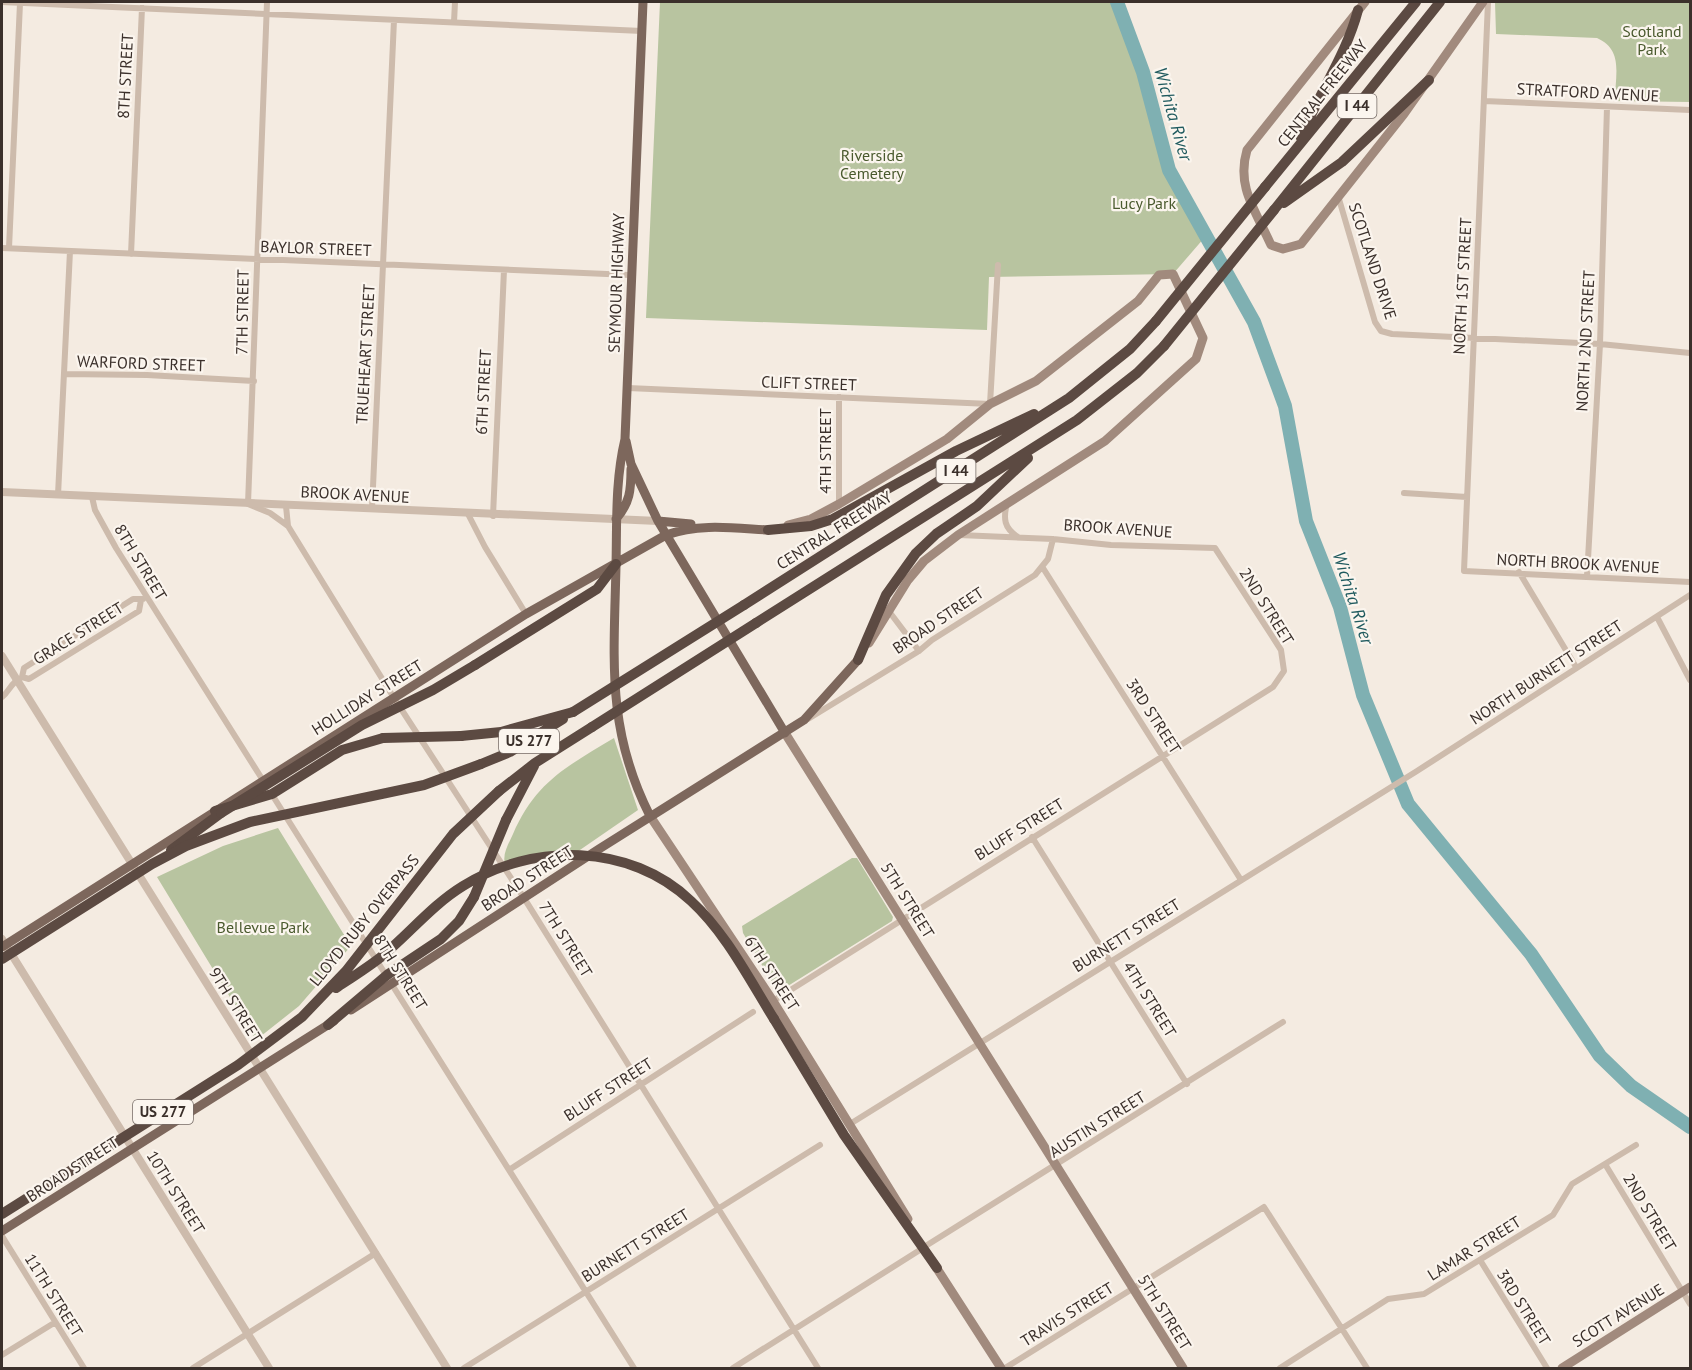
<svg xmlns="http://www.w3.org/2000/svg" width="1692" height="1370" font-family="'PT Sans',sans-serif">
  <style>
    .green { fill: #b8c4a0 }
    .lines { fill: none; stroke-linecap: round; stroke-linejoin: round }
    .river { stroke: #7fb0b2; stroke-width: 14 }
    .minor { stroke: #cdbbac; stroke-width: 6 }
    .tertiary { stroke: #cdbbac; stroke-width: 8 }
    .secondary { stroke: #a18a7d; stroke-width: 9 }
    .primary { stroke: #7d675c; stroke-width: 9 }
    .motorway { stroke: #5c4a42; stroke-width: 10 }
    .motorway-bridge { stroke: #5c4a42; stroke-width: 10 }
    .labels { text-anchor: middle; stroke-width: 4.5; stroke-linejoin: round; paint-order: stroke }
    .shield { fill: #fbf5ee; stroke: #756b66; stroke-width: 1.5 }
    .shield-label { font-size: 15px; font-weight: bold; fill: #3b302b }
    .park-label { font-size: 16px; fill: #4a5a2e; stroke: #fbf5ee }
    .street-label { font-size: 16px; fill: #3b302b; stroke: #fbf5ee }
    .water-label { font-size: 18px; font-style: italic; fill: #1f5a5e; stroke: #fbf5ee }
  </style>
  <rect width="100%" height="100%" fill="#f4ebe1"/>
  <path class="green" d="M660 2H1117L1143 72 1169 170 1205 237 1173 274 989 277 987 330 646 318Z
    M1495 2H1690V102L1615 101C1615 75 1624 50 1597 38L1496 34Z
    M614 738 638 810 577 852 505 864C502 854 509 843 513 834 536 781 568 766 614 738Z
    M278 828 351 946 299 1006 256 1040 157 877 223 846Z
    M852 858H857L893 917 892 921 783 989 775 987 743 933 742 926Z"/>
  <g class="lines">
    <path class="river" d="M1117 2 1143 72 1169 170 1254 322 1285 406 1306 521 1340 607 1363 695 1408 804 1531 954 1600 1056 1631 1086 1690 1127"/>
    <path class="minor" d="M2 2 642 31
      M267 2 248 504 270 513 288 526 394 698 524 898 818 1368
      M1488 2 1464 571 1690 582
      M454 22 455 2
      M1484 101 1690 110
      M1339 199 1375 322 1381 331 1392 334 1600 344 1690 353
      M2 248 630 275
      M9 248 20 3
      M131 254 142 8
      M64 374 147 375 254 381
      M628 388 990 404 998 265
      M1404 493 1467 497
      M58 495 70 251
      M92 497 95 510 116 548 264 782
      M1007 503C1003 519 1004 528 1018 537
      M839 504V397
      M286 506 288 526
      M372 509 394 20
      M468 514 485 547 526 614
      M493 516 504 270
      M1043 568 1241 880
      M1519 572 1576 667
      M1587 577 1600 344 1607 107
      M888 610 919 651
      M1657 617 1690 680
      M22 677 24 668 133 599H143
      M2 697C10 691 10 683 22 677L29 679 139 611 141 600
      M808 719 919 651 932 640 1035 575 1048 559 1053 539
      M271 793 634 1368
      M1032 837 1187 1084
      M773 1001 1273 687 1284 671 1281 650 1215 548 1111 545 1053 539 959 535
      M850 1124 1417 771 1690 595
      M1605 1164 1690 1304
      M509 1170 753 1012
      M2 1236 84 1368
      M924 1247 1283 1022
      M1480 1260 1547 1368
      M2 1355 54 1323
      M193 1368 376 1253
      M464 1368 820 1145
      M733 1368 923 1248
      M1005 1368 1264 1207 1367 1368
      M1280 1368 1388 1299 1424 1294 1553 1215 1572 1184 1636 1145"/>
    <path class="tertiary" d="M2 492 658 521
      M2 656 447 1368
      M2 939 269 1368"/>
    <path class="secondary" d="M1365 2 1247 150C1236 187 1256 211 1271 245L1283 249 1301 244 1404 114 1483 2
      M788 525 811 519 839 504 947 439 990 404 1036 381 1138 301 1159 275 1173 274 1203 338 1196 359 1105 441 958 535 924 561 908 580 869 643
      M785 733 1183 1368
      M650 816 773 1001 908 1219
      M934 1264 1001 1368
      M1562 1368 1690 1287"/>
    <path class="primary" d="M643 2 625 439C615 481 617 523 616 566 614 660 606 729 650 816
      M626 441 631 464 658 521 785 733
      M616 519C630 503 631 490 631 469
      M658 521 691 524
      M2 947 526 614 666 535C700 523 733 528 768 530
      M351 1010 599 849 804 720 858 660
      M2 1231 334 1021"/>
    <path class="motorway" d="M1301 138C1318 94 1346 56 1358 10
      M1265 187 1416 2
      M1284 203 1342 162 1429 80
      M1274 210 1440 2
      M768 530 811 526 833 519 956 451 1034 414
      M744 605 1069 398 1130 349 1156 321
      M756 623 1077 420 1137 373 1164 346
      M858 660 886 595 916 553 936 534 977 506 1028 458
      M475 665 597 589 616 564
      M461 736 501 732 573 712
      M481 764 510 752 563 719
      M499 791 535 763 592 727
      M215 811 272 794 342 750 383 738
      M506 820 534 766
      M171 850 221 813
      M774 1019 844 1135 937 1268
      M328 1025 387 975 441 939 459 921 474 897"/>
    <path class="motorway-bridge" d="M1156 321 1265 187
      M1164 346 1274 210
      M573 712 744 605
      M592 727 756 623
      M383 738 461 736
      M221 813 362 725 433 690 475 665
      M474 897 506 820
      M2 959 152 864 186 846 250 822 424 785 481 764
      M336 988C351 978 367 968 381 957 409 934 432 905 463 886 533 842 630 843 691 901 726 933 749 979 774 1019
      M2 1214 238 1065 302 1017 346 971 453 834 499 791"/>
  </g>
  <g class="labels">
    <g class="shield">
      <rect x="1337.5" y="94" width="39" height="24" rx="4.5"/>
      <rect x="936.5" y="459" width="39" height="24" rx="4.5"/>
      <rect x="499" y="729" width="60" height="24" rx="4.5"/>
      <rect x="133" y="1100" width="60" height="24" rx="4.5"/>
    </g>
    <g class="shield-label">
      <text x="1357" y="111">I 44</text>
      <text x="956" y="476">I 44</text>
      <text x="529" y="746">US 277</text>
      <text x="163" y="1117">US 277</text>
    </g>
    <g class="park-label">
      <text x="1652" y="37">Scotland<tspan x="1652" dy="18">Park</tspan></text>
      <text x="872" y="161">Riverside<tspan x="872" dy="18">Cemetery</tspan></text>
      <text x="1144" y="209">Lucy Park</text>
      <text x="263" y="933">Bellevue Park</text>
    </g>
    <g class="street-label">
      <text transform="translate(125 76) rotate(-87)" y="6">8TH STREET</text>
      <text transform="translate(1588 92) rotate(3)" y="6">STRATFORD AVENUE</text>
      <text transform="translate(1322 93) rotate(-51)" y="6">CENTRAL FREEWAY</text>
      <text transform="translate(316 248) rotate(2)" y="6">BAYLOR STREET</text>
      <text transform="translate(1373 261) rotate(72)" y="6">SCOTLAND DRIVE</text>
      <text transform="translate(616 283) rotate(-88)" y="6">SEYMOUR HIGHWAY</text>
      <text transform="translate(1462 286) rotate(-87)" y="6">NORTH 1ST STREET</text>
      <text transform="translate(242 312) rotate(-89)" y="6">7TH STREET</text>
      <text transform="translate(1585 341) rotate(-87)" y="6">NORTH 2ND STREET</text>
      <text transform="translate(365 354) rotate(-87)" y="6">TRUEHEART STREET</text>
      <text transform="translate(141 363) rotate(2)" y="6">WARFORD STREET</text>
      <text transform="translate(809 383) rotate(2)" y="6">CLIFT STREET</text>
      <text transform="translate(483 392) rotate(-87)" y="6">6TH STREET</text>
      <text transform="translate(825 451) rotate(-90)" y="6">4TH STREET</text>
      <text transform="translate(355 494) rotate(3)" y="6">BROOK AVENUE</text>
      <text transform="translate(1118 528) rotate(4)" y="6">BROOK AVENUE</text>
      <text transform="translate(834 530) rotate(-32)" y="6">CENTRAL FREEWAY</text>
      <text transform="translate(141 562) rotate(59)" y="6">8TH STREET</text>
      <text transform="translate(1578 563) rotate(3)" y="6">NORTH BROOK AVENUE</text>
      <text transform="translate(1267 606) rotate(58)" y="6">2ND STREET</text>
      <text transform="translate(938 620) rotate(-34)" y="6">BROAD STREET</text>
      <text transform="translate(78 633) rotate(-32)" y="6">GRACE STREET</text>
      <text transform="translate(1546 672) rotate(-33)" y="6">NORTH BURNETT STREET</text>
      <text transform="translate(367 697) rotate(-32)" y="6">HOLLIDAY STREET</text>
      <text transform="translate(1154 716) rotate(57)" y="6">3RD STREET</text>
      <text transform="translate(1019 829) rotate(-32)" y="6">BLUFF STREET</text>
      <text transform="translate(527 878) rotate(-33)" y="6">BROAD STREET</text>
      <text transform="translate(908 900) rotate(58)" y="6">5TH STREET</text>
      <text transform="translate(364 920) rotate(-51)" y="6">LLOYD RUBY OVERPASS</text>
      <text transform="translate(1126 935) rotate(-32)" y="6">BURNETT STREET</text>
      <text transform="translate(566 939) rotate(58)" y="6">7TH STREET</text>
      <text transform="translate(401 972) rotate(58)" y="6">8TH STREET</text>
      <text transform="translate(772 973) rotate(57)" y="6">6TH STREET</text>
      <text transform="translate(1150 999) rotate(58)" y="6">4TH STREET</text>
      <text transform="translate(236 1005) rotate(58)" y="6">9TH STREET</text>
      <text transform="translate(608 1089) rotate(-33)" y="6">BLUFF STREET</text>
      <text transform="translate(1097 1124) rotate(-32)" y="6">AUSTIN STREET</text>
      <text transform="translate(72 1169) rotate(-33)" y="6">BROAD STREET</text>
      <text transform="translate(176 1192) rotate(58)" y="6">10TH STREET</text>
      <text transform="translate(1650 1212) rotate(59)" y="6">2ND STREET</text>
      <text transform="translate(635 1245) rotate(-32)" y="6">BURNETT STREET</text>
      <text transform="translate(1474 1248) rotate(-32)" y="6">LAMAR STREET</text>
      <text transform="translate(54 1295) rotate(58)" y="6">11TH STREET</text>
      <text transform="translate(1524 1307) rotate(58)" y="6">3RD STREET</text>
      <text transform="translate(1165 1312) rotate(58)" y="6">5TH STREET</text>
      <text transform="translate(1067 1314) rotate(-32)" y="6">TRAVIS STREET</text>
      <text transform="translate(1618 1315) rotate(-32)" y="6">SCOTT AVENUE</text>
    </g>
    <g class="water-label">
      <text transform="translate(1173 114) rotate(74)" y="6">Wichita River</text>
      <text transform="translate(1353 598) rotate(72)" y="6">Wichita River</text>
    </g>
  </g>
  <rect width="1692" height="1370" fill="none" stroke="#3b302b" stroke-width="6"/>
</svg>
